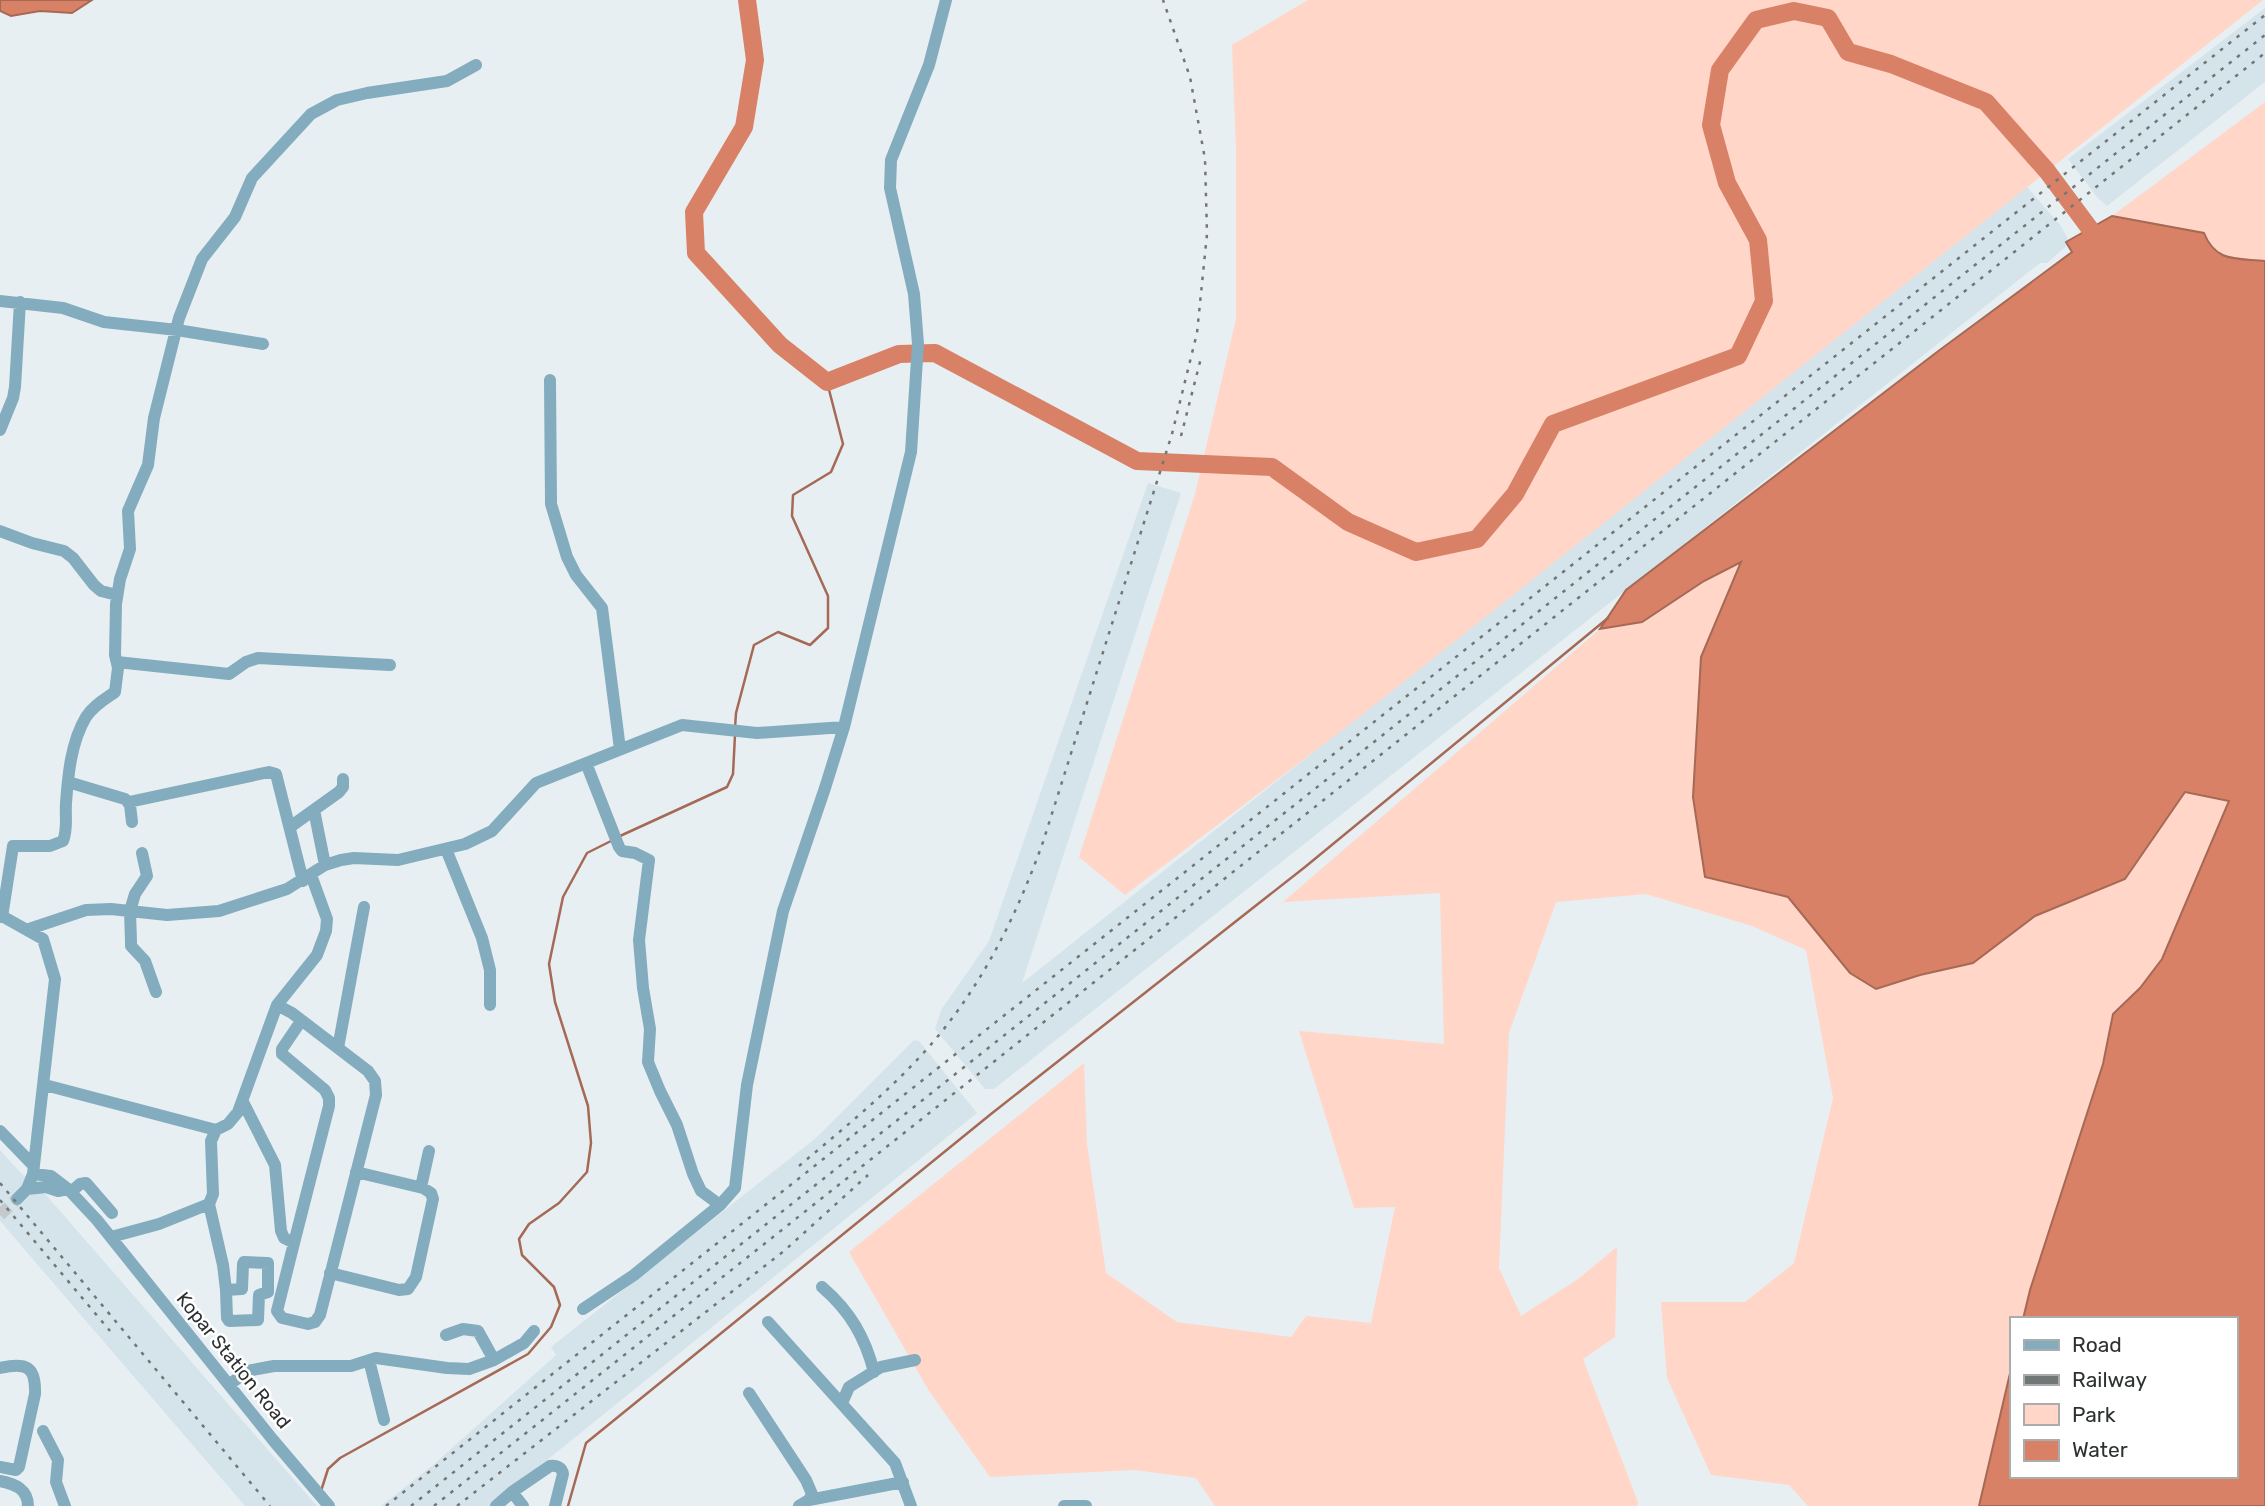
<svg xmlns="http://www.w3.org/2000/svg" width="2265" height="1506" font-family="Rubik,sans-serif">
  <style>
    .built { fill: #d5e4eb }
    .green { fill: #ffd6c8 }
    .water { fill: #d88166; stroke: #a56956; stroke-width: 2 }
    .lines { fill: none; stroke-linecap: round; stroke-linejoin: round }
    .stream { stroke: #a56956; stroke-width: 2.5 }
    .river { stroke: #d88166; stroke-width: 18 }
    .minor-tunnel { stroke: #c3c9cc; stroke-width: 12; stroke-dasharray: 12 6; stroke-linecap: butt }
    .minor { stroke: #83acbf; stroke-width: 12 }
    .rail { stroke: #717677; stroke-width: 2.5; stroke-dasharray: 3.5 7; stroke-linecap: butt }
    .labels { text-anchor: middle; stroke-width: 5; stroke-linejoin: round; paint-order: stroke }
    .street-label { font-size: 19px; fill: #2e3132; stroke: #fff }
  </style>
  <rect width="100%" height="100%" fill="#e8eff2"/>
  <path class="built" d="M2265 8V82L2107 206 2097 197 2068 159Z
    M2027 187 2061 226 2070 243 2047 263H2040L994 1089H985L935 1029 941 1010 989 941 1148 483 1181 493 1022 983Z
    M914 1040 919 1041 977 1113 490 1506H381L433 1465 556 1355 551 1347 816 1138Z
    M0 1150 19 1171 47 1196 317 1506H245L0 1221Z"/>
  <path class="green" d="M1308 0H2263L1353 722 1125 895 1079 857 1195 494 1236 319V149L1232 45Z
    M2265 102V261C2236 258 2216 263 2203 233L2112 216Z
    M1741 561 1701 657 1705 877 1788 897 1850 973 1876 989 1920 975 1973 963 2035 916 2125 879 2185 792 2229 801 2162 959 2140 988 2113 1014 2103 1064 2030 1290 2023 1319H2011V1369L1979 1506H1808L1789 1485 1711 1475 1667 1378 1661 1302H1745L1794 1263 1833 1098 1806 950 1752 926 1646 894 1556 902 1509 1033 1499 1268 1521 1316 1578 1279 1617 1247 1615 1337 1583 1359 1638 1502 1637 1506H1215L1196 1478 1135 1470 990 1477 929 1391 849 1252 1084 1063 1087 1144 1106 1273 1177 1322 1291 1337 1306 1316 1371 1323 1395 1207 1354 1208 1299 1031 1444 1044 1440 893 1283 902 1600 629 1642 622 1704 581Z"/>
  <path class="water" d="M0 0H92L72 13 40 11 11 16 0 11Z
    M2112 216 2204 233C2216 263 2237 258 2265 261V1506H1979L2011 1369V1476H2235V1319H2023L2030 1290 2103 1064 2113 1014 2140 988 2162 959 2229 801 2185 792 2125 879 2035 916 1973 963 1920 975 1876 989 1850 973 1788 897 1705 877 1693 797 1701 657 1741 562 1704 581 1642 622 1600 629 1626 590 1937 352 2072 252 2066 242Z"/>
  <g class="lines">
    <path class="stream" d="M735 728 736 713 754 645 778 632 810 645 828 628V596L792 516 793 495 831 472 843 444 827 382
      M620 836 727 787 733 774 735 735
      M321 1491 328 1469 340 1458 528 1354 551 1327 560 1305 554 1287 522 1255 519 1239 529 1224 559 1203 587 1172 591 1143 588 1106 555 1002 549 964 563 897 587 853 611 841
      M568 1506 586 1443 991 1114 1305 867 1608 618"/>
    <path class="river" d="M747 0 755 60 744 127 694 212 696 253 780 345 827 382 899 354 935 353 1137 461 1272 467 1348 522 1416 552 1477 539 1515 494 1553 424 1738 356 1764 301 1758 240 1727 183 1711 125 1720 70 1756 20 1794 11 1828 18 1848 52 1891 64 1986 102 2047 171 2102 245"/>
    <path class="minor-tunnel" d="M0 1215 17 1199"/>
    <path class="minor" d="M0 301 63 308 104 322 177 330 263 344
      M550 380 551 504 567 557 576 575 602 608 620 749
      M0 430 13 398 15 387 20 302
      M0 531 32 543 64 551 73 558 94 585 101 591 117 595
      M117 662 229 674 246 662 258 658 390 665
      M586 763 619 847 622 851 635 853 649 860 639 940 643 988 650 1029 648 1062 660 1091 677 1125 693 1174 701 1191 720 1205 735 1188 747 1085 783 911 825 788 844 727
      M68 782 125 799 130 805 132 822
      M129 802 269 772 276 774 303 881
      M314 810 325 865
      M290 827 339 792 343 787V779
      M446 849 482 938 490 970V1005
      M142 853 147 876 135 894 130 911 131 942V946L145 961 156 992
      M0 915 43 939 55 979 33 1174 27 1189 17 1199
      M2 917 13 846H50L63 841C68 829 65 816 66 803 68 775 71 742 86 717 93 706 105 699 115 692L118 668 115 655 116 604 120 579 130 549 128 511 148 465 154 418 179 318 202 259 235 217 252 178 311 114 337 100 367 93 447 81 476 65
      M29 929 86 910 111 909 167 915 219 911 287 889 325 865 341 860 354 858 398 860 465 844 492 831 536 783 682 725 757 733 844 727 911 452 918 344 914 294 890 188 891 160 929 65 946 0
      M338 1048 364 907
      M45 1085 216 1130
      M243 1102 275 1165 281 1231 284 1238 294 1243 277 1311 282 1318 308 1324 315 1322 320 1315 376 1095 375 1081 368 1071 292 1013 277 1005
      M0 1131 34 1166
      M33 1174 51 1176 68 1189 97 1220 273 1440 329 1506
      M421 1187 429 1151
      M27 1189 46 1187 58 1191 68 1189
      M71 1192 80 1184 86 1183 112 1213
      M209 1204 223 1265 226 1290
      M111 1237 159 1224 209 1204 213 1194 211 1141 216 1130 228 1124 238 1112 277 1005 317 955 326 931 327 919 311 875
      M294 1243 329 1106V1098L325 1090 282 1054V1049L301 1021
      M244 1262 268 1263V1292L259 1295 258 1320 229 1321 227 1318 226 1290 242 1289 243 1264Z
      M330 1273 399 1290 408 1289 416 1277 433 1199 431 1193 423 1188 356 1172
      M822 1287C850 1311 865 1337 874 1372
      M583 1309 634 1275 720 1205
      M768 1322 895 1463 911 1506
      M446 1335 463 1329 478 1331 494 1360
      M369 1360 384 1420
      M0 1368C26 1362 36 1366 35 1394L19 1467 16 1470 0 1467
      M229 1385 247 1371 274 1366H351L376 1358 447 1368 469 1369 494 1360 524 1343 534 1331
      M749 1393 806 1480 812 1494 809 1500 799 1506
      M842 1403 849 1387 881 1367 915 1360
      M43 1431 58 1460 56 1482 65 1506
      M0 1481C15 1484 28 1489 28 1506
      M512 1492 550 1466C556 1465 562 1467 563 1474L555 1506
      M809 1500 903 1482
      M496 1506 512 1492 523 1506
      M1064 1506H1086"/>
    <path class="rail" d="M1181 436 1201 358
      M799 1166C838 1133 879 1100 914 1063 975 1000 1014 923 1043 842L1172 434 1197 333 1207 234 1205 159 1190 77 1163 0
      M0 1183 270 1506
      M0 1200 110 1331
      M386 1506 2265 15
      M411 1506 2265 35
      M434 1506 2265 53
      M457 1506 784 1251 868 1175"/>
  </g>
  <g class="labels">
    <g class="street-label">
      <text transform="translate(234 1360) rotate(51)" y="7">Kopar Station Road</text>
    </g>
  </g>
  <rect x="2010" y="1317" width="228" height="161" fill="#ffffff" stroke="#abadad" stroke-width="2"/>
  <rect x="2024" y="1340" width="35" height="10" fill="#83acbf" stroke="#abadad" stroke-width="2"/>
  <text x="2072" y="1352" font-size="21" fill="#2e3132">Road</text>
  <rect x="2024" y="1375" width="35" height="10" fill="#717677" stroke="#abadad" stroke-width="2"/>
  <text x="2072" y="1387" font-size="21" fill="#2e3132">Railway</text>
  <rect x="2024" y="1404" width="35" height="21" fill="#ffd6c8" stroke="#abadad" stroke-width="2"/>
  <text x="2072" y="1422" font-size="21" fill="#2e3132">Park</text>
  <rect x="2024" y="1440" width="35" height="21" fill="#d88166" stroke="#abadad" stroke-width="2"/>
  <text x="2072" y="1457" font-size="21" fill="#2e3132">Water</text>
</svg>
